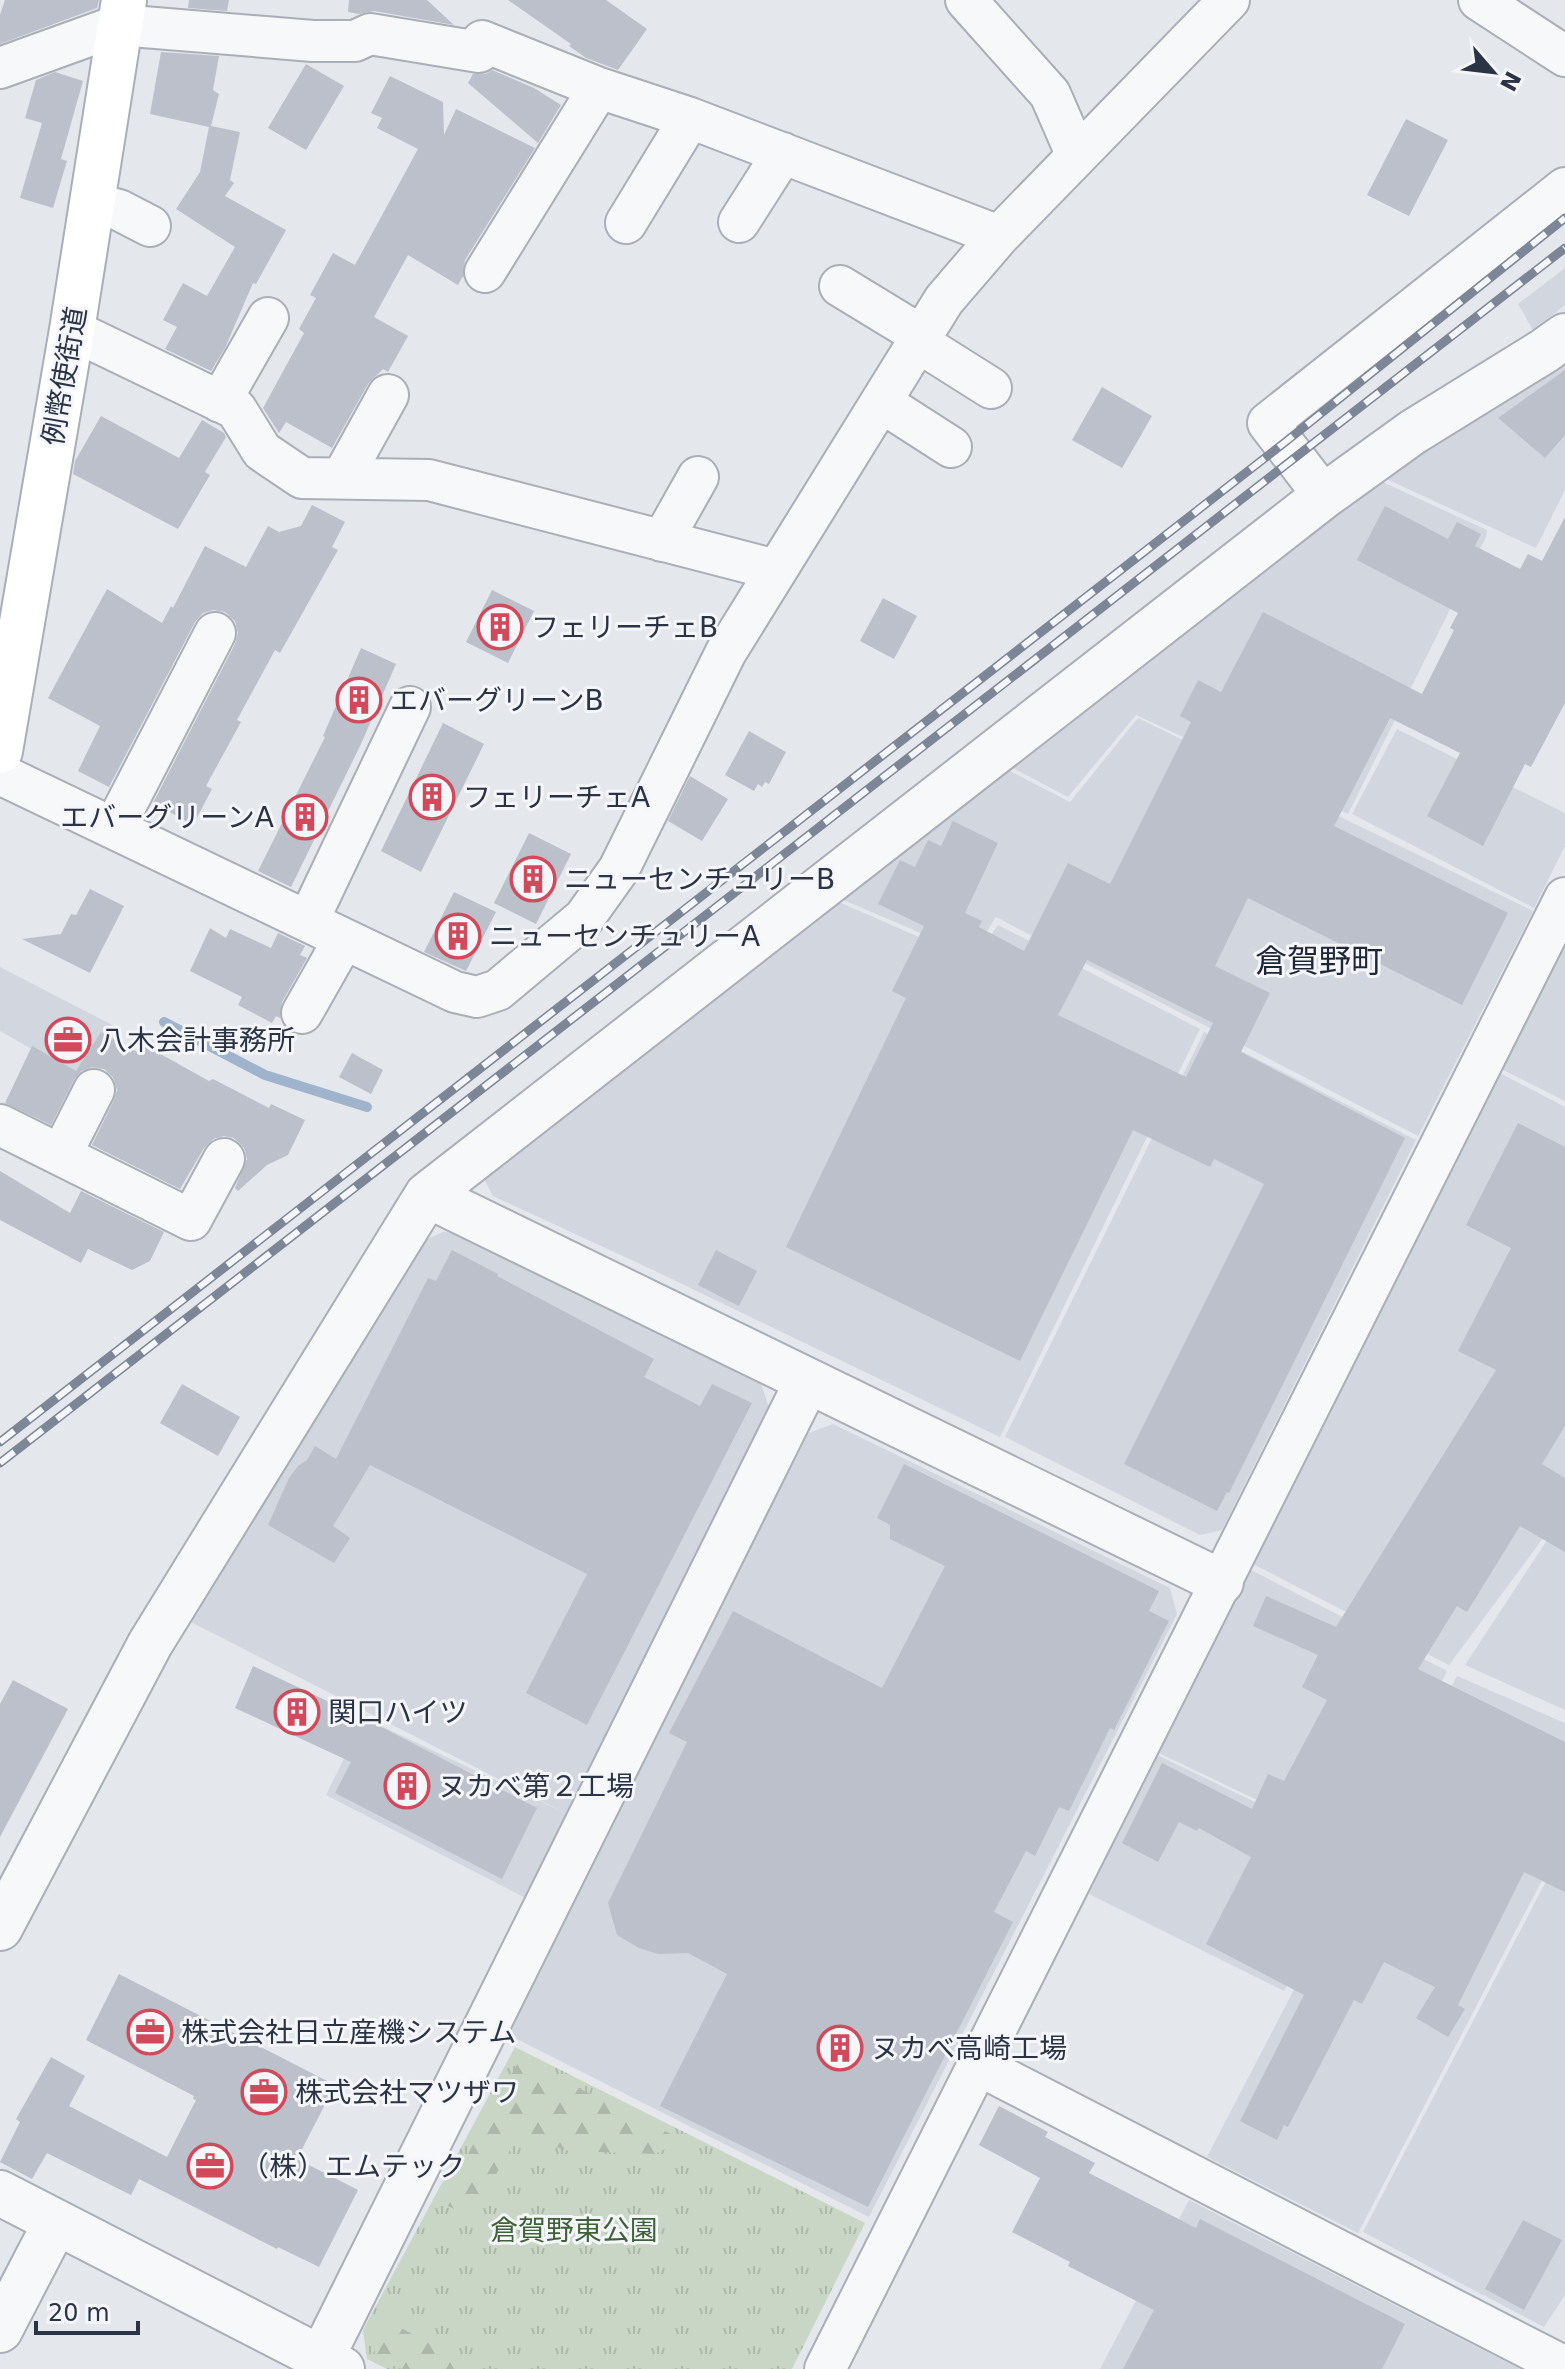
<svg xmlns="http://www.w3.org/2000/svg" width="1565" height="2369" font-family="'DejaVu Sans','Noto Sans JP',sans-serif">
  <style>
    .built { fill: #d2d6de }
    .grass { fill: url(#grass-tufts) }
    .forest { fill: url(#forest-firs) }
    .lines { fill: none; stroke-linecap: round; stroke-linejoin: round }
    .stream { stroke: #9fb4cc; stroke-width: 10 }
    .building { fill: #bbc0ca; fill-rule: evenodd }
    .minor-casing { stroke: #a9aeb7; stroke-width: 44 }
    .tertiary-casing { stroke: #a9aeb7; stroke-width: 48 }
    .secondary-casing { stroke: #a9aeb7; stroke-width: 48 }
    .minor { stroke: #f7f8fa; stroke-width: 40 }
    .tertiary { stroke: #f7f8fa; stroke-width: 44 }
    .secondary { stroke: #fff; stroke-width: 44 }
    .rail-casing { stroke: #7d8696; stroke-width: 9 }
    .rail { stroke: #f4f6f9; stroke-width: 6; stroke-dasharray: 18; stroke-linecap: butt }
    .labels { text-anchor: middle; stroke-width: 6; stroke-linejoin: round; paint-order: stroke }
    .street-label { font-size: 28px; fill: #2b3445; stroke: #f4f6f9 }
    .poi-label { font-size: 28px; fill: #2b3445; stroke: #f4f6f9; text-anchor: start }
    .park-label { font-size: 28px; fill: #3f6138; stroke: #f4f6f9 }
    .quarter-label { font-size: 32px; fill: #1d2536; stroke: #f4f6f9 }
  </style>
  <defs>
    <pattern id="grass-tufts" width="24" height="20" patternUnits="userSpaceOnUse" patternTransform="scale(2)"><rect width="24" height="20" fill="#c9d6c5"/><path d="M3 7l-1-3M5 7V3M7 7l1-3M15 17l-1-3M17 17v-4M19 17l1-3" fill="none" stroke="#adb8ab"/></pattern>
    <pattern id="forest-firs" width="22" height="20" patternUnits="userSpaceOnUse" patternTransform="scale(2)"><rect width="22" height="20" fill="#c9d6c5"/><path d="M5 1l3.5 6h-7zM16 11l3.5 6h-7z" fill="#adb8ab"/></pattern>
  </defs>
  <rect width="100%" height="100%" fill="#e4e7ec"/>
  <path class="built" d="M1565 268V305L1533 330 1518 304Z
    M1565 354V490L1536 548 1380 476Z
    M1376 479 1487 530 1486 537 1348 814 1136 715 1068 797 1007 765Z
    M1138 718 1533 911 1418 1136 996 917 972 955 841 899 1006 769 1070 802Z
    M1397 729 1565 813V846L1534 908 1352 814Z
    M832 899 974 961 998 925 1200 1029 1000 1437 653 1270 493 1196 484 1179Z
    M1565 940V1101L1501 1069Z
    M0 967 116 1027 89 1081 0 1031Z
    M1204 1032 1416 1140 1222 1530 1200 1535 1005 1437Z
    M1498 1072 1565 1107V1503L1538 1545 1449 1665 1251 1563Z
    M443 1232 454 1233 758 1374 772 1417 603 1832 809 1433 833 1424 1170 1588 1177 1614 869 2217 505 2033 562 1917 326 1795 364 1718 565 1813 191 1622 421 1242Z
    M1565 1513V1710L1465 1665Z
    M1249 1569 1447 1671 1355 1847 1159 1753Z
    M1457 1676 1565 1723V1836L1358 2233 1207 2157Z
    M1157 1755 1355 1850 1284 1991 1089 1894Z
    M1565 1845V2295L1544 2327 1363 2232Z
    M1189 2200 1520 2369H1100Z"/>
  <path class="grass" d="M515 2047 865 2223 792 2369H387L367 2359 363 2330Z"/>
  <path class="forest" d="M520 2059 683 2140 655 2154 569 2151 518 2136 472 2217 441 2203Z
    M380 2316 474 2369H402L375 2355 373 2330Z"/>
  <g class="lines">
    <path class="stream" d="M164 1022 265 1075 367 1107"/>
  </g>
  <path class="building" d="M5 0H99L97 8 0 44V15Z
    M189 0H229L227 11 188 8Z
    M349 0H427L454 25 374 11 359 14 348 12Z
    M508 0H606L647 29 618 70 586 58 569 46 571 44Z
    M161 52 219 56 213 90 219 94 211 126 240 132 230 180 234 183 225 196 286 230 256 284 253 283 225 348 211 371 165 349 177 327 163 320 183 283 207 296 235 247 176 209 200 172 209 127 150 114Z
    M306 64 344 86 306 150 268 128Z
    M492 70 534 88 561 105 538 143 468 83 473 74H486Z
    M55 72 83 81 61 159 67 161 53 208 20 198 42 123 25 118 36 80Z
    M390 76 443 102 444 135 456 109 535 148 465 260 463 276 458 285 408 255 374 317 408 336 388 372 383 369 368 384 332 448 286 422 279 433 263 408 304 333 299 329 316 298 310 295 333 253 355 265 418 149 377 128 382 118 371 113Z
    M1406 119 1448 140 1409 216 1367 195Z
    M1565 370V435L1545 458 1498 418Z
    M1102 387 1152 416 1122 468 1072 440Z
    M101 416 179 458 202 420 224 433 226 437 205 472 210 475 178 529 73 474 75 461Z
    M312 505 345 522 332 547 338 550 280 653 275 650 237 720 241 722 206 786 212 789 193 825 153 803 235 644 238 633 235 621 225 612 213 610 203 613 195 622 109 787 78 771 100 726 48 698 107 589 162 623 171 606 173 608 205 546 246 567 268 526 279 532 301 526Z
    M1385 506 1448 539 1457 522 1481 534 1475 546 1520 569 1528 554 1542 561 1565 517V703L1531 767 1525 764 1483 846 1427 816 1460 753 1390 718 1334 826 1508 913 1462 1005 1248 898 1215 966 1270 993 1241 1052 1405 1138 1229 1493 1227 1492 1217 1511 1124 1464 1264 1184 1214 1159 1210 1167 1133 1130 1020 1361 786 1247 906 998 892 991 924 926 878 904 900 860 915 867 928 840 941 846 953 821 998 843 965 913 982 921 979 927 1024 951 1068 863 1110 884 1191 722 1180 716 1198 680 1221 692 1263 612 1422 694 1454 630 1450 628 1458 613 1357 560ZM1087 960 1213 1023 1186 1077 1058 1015Z
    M492 590 534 611 508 663 466 642Z
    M883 598 917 616 894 659 860 641Z
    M361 648 396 664 361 744 291 887 258 871 325 737 323 736Z
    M443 723 484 744 421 872 381 851Z
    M749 731 786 752 769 784 765 782 762 787 758 784 754 791 725 775Z
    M690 776 728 799 702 841 668 821Z
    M529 833 571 854 536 924 494 903Z
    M90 889 124 906 90 973 22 939 61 934 71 914 76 915Z
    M454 892 496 912 466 971 424 952Z
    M210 928 226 938 230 929 271 948 278 933 305 946 300 955 307 958 282 1002 280 1018 276 1016 272 1023 238 1005 242 997 190 971Z
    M101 1032 141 1054 146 1046 209 1081 213 1079 269 1108 271 1104 305 1120 288 1155 267 1165 238 1191 235 1188 247 1159 244 1148 234 1138 224 1136 213 1139 204 1148 180 1189 92 1145 114 1100 117 1090 113 1077 104 1069 92 1067 81 1071 74 1080 51 1125 5 1103 32 1046 76 1071Z
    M352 1053 383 1070 371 1094 339 1077Z
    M1518 1123 1565 1147V1426L1542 1464 1565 1478V1552L1520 1526 1467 1612 1457 1606 1418 1669 1565 1742V1892L1524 1872 1458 2005 1465 2009 1448 2037 1416 2018 1435 1987 1384 1962 1362 2004 1354 2000 1288 2127 1284 2125 1277 2140 1240 2121 1304 1995 1206 1944 1251 1857 1199 1828 1197 1831 1179 1822 1158 1862 1122 1843 1162 1763 1252 1809 1268 1774 1284 1781 1327 1700 1302 1687 1318 1655 1253 1626 1266 1596 1336 1627 1496 1370 1458 1351 1511 1248 1466 1225Z
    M0 1171 70 1213 81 1191 164 1232 150 1261 132 1270 88 1249 81 1263 0 1220Z
    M452 1250 498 1274 497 1276 654 1359 644 1377 700 1406 712 1384 752 1403 587 1725 526 1693 587 1574 370 1465 333 1526 350 1538 334 1563 268 1525 289 1478 298 1466 307 1460 315 1446 336 1459 428 1278 436 1281Z
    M716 1250 757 1271 739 1306 698 1285Z
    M182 1384 240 1417 218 1456 160 1423Z
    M904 1464 1159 1591 1149 1611 1169 1621 1114 1730 1110 1728 1069 1811 1059 1807 1035 1856 1026 1851 994 1912 1013 1922 868 2207 660 2106 727 1974 688 1953 658 1954 639 1948 617 1935 608 1903 687 1742 669 1733 733 1611 882 1688 945 1566 890 1539V1525L877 1518Z
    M253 1666 372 1722 537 1808 502 1879 335 1793 351 1762 235 1708Z
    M13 1680 68 1709 0 1837V1704Z
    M119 1974 335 2085 297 2159 358 2190 319 2267 278 2247 277 2249 139 2179 131 2195 47 2153 32 2179 0 2162 20 2122 16 2119 51 2057 85 2076 69 2106 167 2157 196 2100 193 2099 194 2096 86 2040Z
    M999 2106 1048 2132 1045 2137 1095 2163 1089 2173 1196 2228 1200 2219 1405 2324 1382 2369H1123L1154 2310 1068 2266 1070 2262 1012 2232 1040 2178 979 2145Z
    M1523 2220 1562 2240 1524 2310 1485 2289Z"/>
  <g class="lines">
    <g class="minor-casing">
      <path id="minor" d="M966 0 1050 94 1077 156
        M1479 0 1565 56
        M0 68 119 25 313 41H355L370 34 479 52 482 41 599 88 690 118 999 236
        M92 203 119 210 150 226
        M739 222 783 153
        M626 223 690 118
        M485 272 599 88
        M840 286 922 336
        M72 330 236 409 262 451 302 478 429 480 776 570
        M918 342 991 388
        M220 402 268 318
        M881 402 951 447
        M342 478 388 395
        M1324 496 1268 423 1565 188
        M662 541 698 477
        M0 774 455 992 477 997 498 990 584 918 619 869 726 652 944 300 999 236 1229 0
        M114 828 215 633
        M308 921 410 707
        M302 1013 344 939
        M0 1125 191 1220 224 1159
        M61 1155 94 1090
        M980 2066 1565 2367
        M825 2369 1565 898"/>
    </g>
    <g class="tertiary-casing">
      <path id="tertiary" d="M427 1195 1221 1582
        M0 1928 150 1644 427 1195 1324 496 1413 432 1544 351 1565 336
        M0 2193 342 2369
        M0 2330 56 2222
        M316 2369 807 1382"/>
    </g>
    <g class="secondary-casing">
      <path id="secondary" d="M0 751 72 330 124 0"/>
    </g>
    <use href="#minor" class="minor"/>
    <use href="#tertiary" class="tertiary"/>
    <use href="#secondary" class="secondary"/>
    <g class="rail-casing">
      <path id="rail" d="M0 1442 1284 443 1565 218
        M0 1463 1565 248"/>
    </g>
    <use href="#rail" class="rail"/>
  </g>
  <defs>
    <g id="building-ring" transform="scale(2.3)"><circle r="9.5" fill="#f4f6f9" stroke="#d1495b" stroke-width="1.5"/><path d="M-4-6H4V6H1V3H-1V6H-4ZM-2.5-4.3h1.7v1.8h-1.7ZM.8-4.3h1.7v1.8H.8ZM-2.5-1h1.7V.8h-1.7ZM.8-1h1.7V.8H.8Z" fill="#d1495b"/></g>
    <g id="office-ring" transform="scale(2.3)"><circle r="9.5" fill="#f4f6f9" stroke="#d1495b" stroke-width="1.5"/><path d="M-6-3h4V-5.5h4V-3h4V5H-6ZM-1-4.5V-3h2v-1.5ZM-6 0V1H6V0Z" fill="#d1495b"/></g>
  </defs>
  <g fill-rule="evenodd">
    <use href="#building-ring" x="500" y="627"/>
    <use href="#building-ring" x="359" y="700"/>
    <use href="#building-ring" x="432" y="797"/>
    <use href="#building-ring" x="305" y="817"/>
    <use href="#building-ring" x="533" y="879"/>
    <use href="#building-ring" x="458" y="936"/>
    <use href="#office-ring" x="68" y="1040"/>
    <use href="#building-ring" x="297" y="1712"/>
    <use href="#building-ring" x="407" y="1786"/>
    <use href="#office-ring" x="150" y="2032"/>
    <use href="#building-ring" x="840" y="2048"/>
    <use href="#office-ring" x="264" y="2092"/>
    <use href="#office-ring" x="210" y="2166"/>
  </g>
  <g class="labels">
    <g class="street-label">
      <text transform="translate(64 376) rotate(-80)" y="10">例幣使街道</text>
    </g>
    <g class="poi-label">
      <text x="531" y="637">フェリーチェB</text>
      <text x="390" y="710">エバーグリーンB</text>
      <text x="463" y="807">フェリーチェA</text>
      <text x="274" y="827" text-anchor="end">エバーグリーンA</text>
      <text x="564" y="889">ニューセンチュリーB</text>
      <text x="489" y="946">ニューセンチュリーA</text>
      <text x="99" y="1050">八木会計事務所</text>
      <text x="328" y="1722">関口ハイツ</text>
      <text x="438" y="1796">ヌカべ第２工場</text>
      <text x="181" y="2042">株式会社日立産機システム</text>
      <text x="871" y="2058">ヌカべ高崎工場</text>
      <text x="295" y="2102">株式会社マツザワ</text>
      <text x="241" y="2176">（株）エムテック</text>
    </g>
    <g class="park-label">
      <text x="574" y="2240">倉賀野東公園</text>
    </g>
    <g class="quarter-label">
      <text x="1319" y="972">倉賀野町</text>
    </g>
  </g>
  <g transform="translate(1493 72) rotate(118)" stroke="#f4f6f9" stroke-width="6" paint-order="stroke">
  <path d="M0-6L14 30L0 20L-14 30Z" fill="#2b3445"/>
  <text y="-12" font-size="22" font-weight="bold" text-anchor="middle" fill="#2b3445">N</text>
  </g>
  <path d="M36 2321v12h102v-12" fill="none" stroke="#2b3445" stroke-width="4"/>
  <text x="48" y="2321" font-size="24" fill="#2b3445" stroke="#f4f6f9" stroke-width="6" paint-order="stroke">20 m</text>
</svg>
